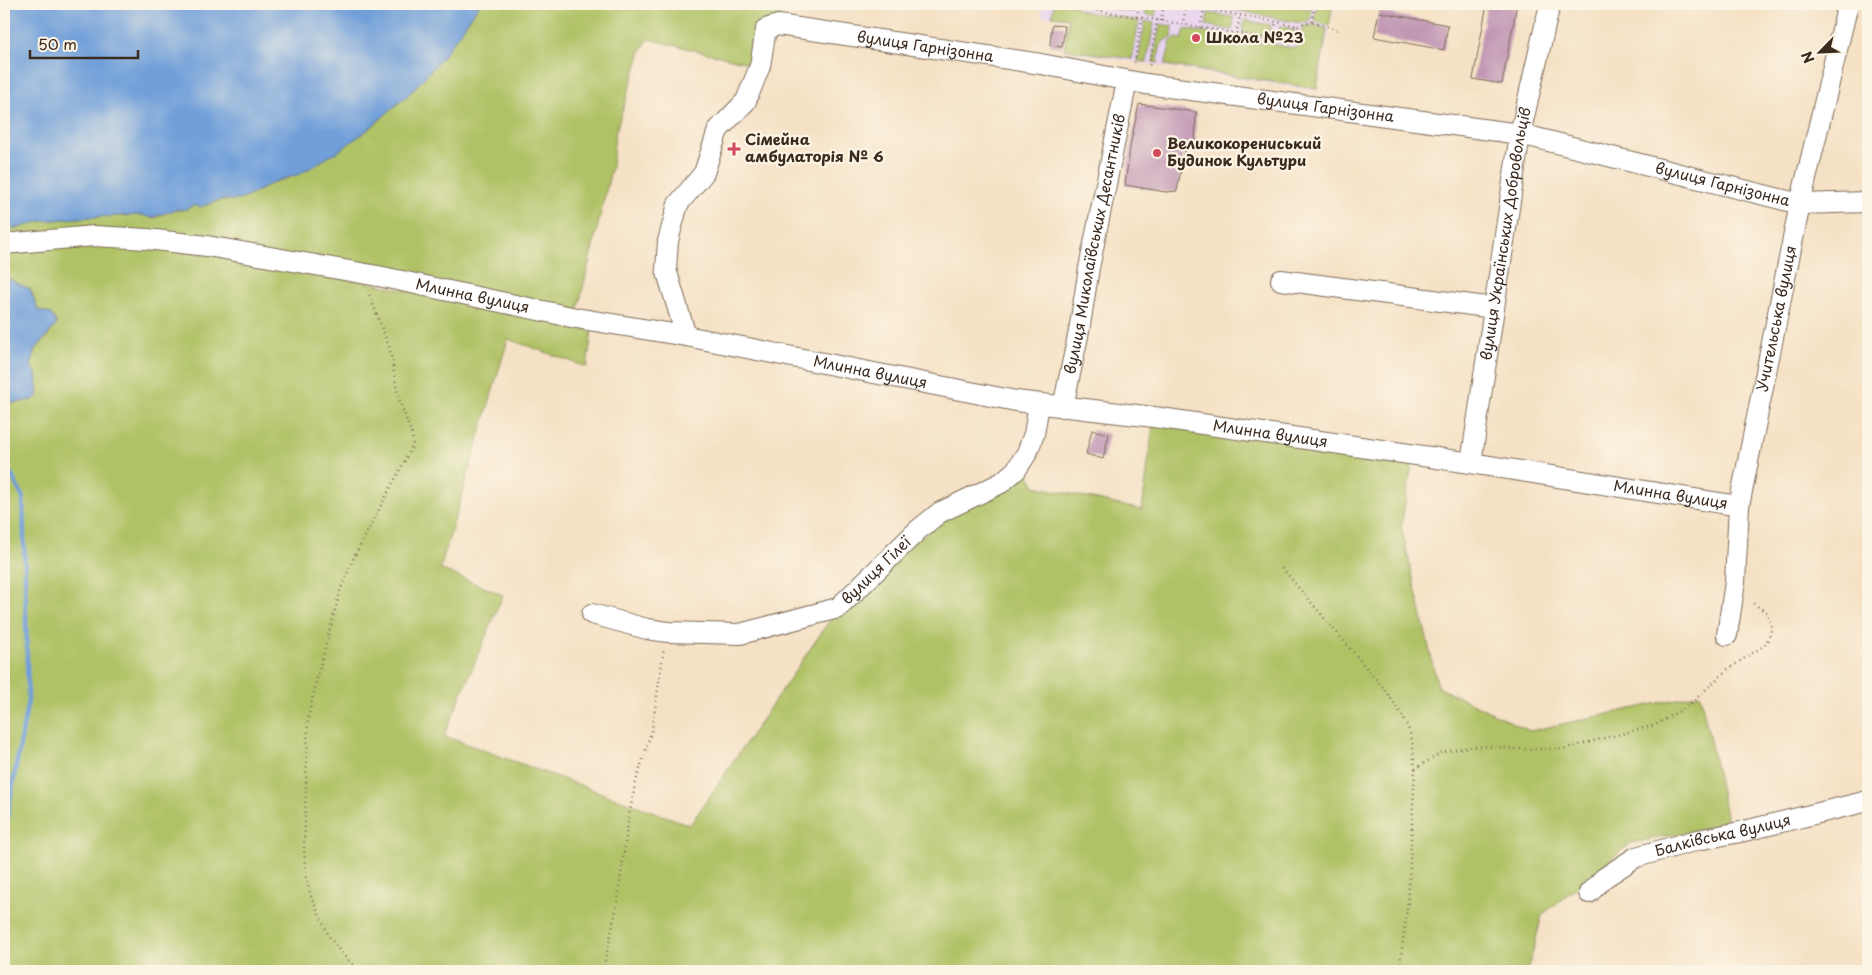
<svg xmlns="http://www.w3.org/2000/svg" width="1872" height="975" font-family="'Playpen Sans',sans-serif">
  <style>
    .built { fill: #e7d2ef }
    .green { fill: #b0c266; stroke: #767642 }
    .water { fill: #6f9fd9; stroke: #55647c }
    .lines { fill: none; stroke-linecap: round; stroke-linejoin: round }
    .stream { stroke: #6f9fd9; stroke-width: 4.5 }
    .building { fill: #c197b4 }
    .minor-casing { stroke: #7c6a58; stroke-width: 22 }
    .path { stroke: #7c6a58; stroke-width: 2.5; stroke-dasharray: 1 4; stroke-linecap: butt }
    .minor { stroke: #fff; stroke-width: 20 }
    .poi-dot { fill: #d1495b; stroke: #fcf5e5; stroke-width: 2 }
    .labels { text-anchor: middle; stroke-width: 4.5; stroke-linejoin: round; paint-order: stroke }
    .poi-label { font-size: 15px; font-weight: bold; fill: #3b2a1e; stroke: #fcf5e5; text-anchor: start }
    .street-label { font-size: 15px; fill: #3b2a1e; stroke: #fcf5e5 }
  </style>
  <rect width="100%" height="100%" fill="#fcf5e5"/>
  <filter id="ink" filterUnits="userSpaceOnUse"><feTurbulence type="fractalNoise" baseFrequency=".02" numOctaves="2"/><feDisplacementMap in="SourceGraphic" scale="10" xChannelSelector="R" yChannelSelector="G"/><feConvolveMatrix kernelMatrix="1 2 1 2 8 2 1 2 1" color-interpolation-filters="sRGB"/></filter>
  <filter id="wash" filterUnits="userSpaceOnUse"><feTurbulence type="fractalNoise" baseFrequency=".0096" numOctaves="4" result="noise"/><feDisplacementMap in="SourceGraphic" scale="20" xChannelSelector="R" yChannelSelector="G"/><feGaussianBlur stdDeviation="1.12" result="paint"/><feColorMatrix in="noise" values="0 0 0 0 0 0 0 0 0 0 0 0 0 0 0 0 0 1.4 0 .05"/><feComposite in="paint" operator="in"/></filter>
  <g filter="url(#wash)">
    <rect width="100%" height="100%" fill="#f5e1c5"/>
    <path class="built" d="M1043 4H1334L1317 91 1064 50 1068 18 1041 16Z"/>
    <path class="green" d="M480 4H783L778 25 760 66 649 39 642 48 615 134 612 166 577 313 356 266 4 237V228H18L41 221 90 217 143 215 155 218 163 214 174 210H182L194 205H207L219 200 245 198 276 181 286 179 340 150 370 128 411 92 441 59Z
      M1054 4H1072L1082 11 1139 21 1132 59 1064 49 1069 18 1052 16Z
      M1092 4H1134L1132 12 1092 5Z
      M1147 4H1157L1155 16 1145 15Z
      M1203 4H1284L1312 9 1310 20 1300 23Z
      M1317 4H1333L1329 26 1314 21Z
      M1208 13 1234 17 1232 30 1206 25Z
      M1244 20 1270 25 1268 37 1242 32Z
      M1145 21 1154 23 1147 62 1138 61Z
      M1160 24 1173 26 1172 38C1158 40 1160 52 1158 63L1153 62Z
      M1316 25 1327 29 1317 89 1165 65 1171 41 1175 38 1182 39 1185 29 1294 48 1299 46 1303 26Z
      M1280 26 1295 30 1293 40 1278 38Z
      M94 243 207 251 502 309 592 331 587 367 508 339 440 569 503 595 444 736 690 825 838 608 872 574 1022 462 1035 486 1142 510 1154 417 1414 455 1401 526 1438 687 1530 731 1700 694 1728 824 1631 843 1542 915 1528 971H4V404L22 402 38 395 31 366 33 360 34 351 48 336 56 322 51 314 38 310 33 301V294L9 278 4 277V251Z"/>
    <path class="water" d="M4 4H480L441 59 411 92 370 128 340 150 300 174 276 181 245 198 237 200H219L200 207 194 205 186 209 174 210 151 218 143 215 90 217 41 221 18 228H4Z
      M4 277 30 289 38 310 51 314 57 324 34 351 33 360 31 366 36 373 38 395 33 400 4 404Z"/>
    <g class="lines">
      <path class="stream" d="M4 460 23 498 28 700 4 834"/>
    </g>
    <g id="blocks">
      <path class="building" d="M1487 4H1517L1502 84 1473 79Z
        M1379 12 1448 25 1444 50 1374 37Z
        M1052 25 1065 26 1062 47 1050 45Z
        M1139 104 1196 112 1195 150 1185 148 1177 191 1166 192 1125 185 1131 141Z
        M1092 430 1109 434 1103 459 1086 454Z"/>
    </g>
  </g>
  <g filter="url(#ink)">
    <use href="#blocks" fill-opacity="0" stroke="#7c6a58" stroke-width="1"/>
    <g class="lines">
      <g class="minor-casing">
        <g id="minor">
          <path id="s1" d="M4 244 94 236 147 239 207 246 378 276 576 318 686 336 1016 401 1154 417 1471 463 1739 506"/>
          <path d="M1281 280 1494 308"/>
          <path id="s2" d="M686 336 666 269 668 241 678 204 704 173 718 130 746 101 760 66 766 29 778 25 1041 64 1146 84 1520 134 1800 204 1868 202"/>
          <path id="s3" d="M1063 407 1079 331 1089 268 1127 81"/>
          <path id="s4" d="M1471 463 1520 134 1550 4"/>
          <path id="s5" d="M592 614 647 629 668 632 740 634 838 608 918 530 939 513 1001 483 1016 470 1027 453 1034 434 1039 404"/>
          <path id="s6" d="M1727 635 1735 582 1739 506 1800 204 1848 4"/>
          <path id="s7" d="M1589 893 1604 878 1636 857 1698 840 1740 832 1868 801"/>
        </g>
      </g>
      <path class="path" d="M1078 4 1094 10 1142 18 1134 65
        M1291 4 1314 8
        M1137 17 1139 4
        M1142 18 1157 20 1149 68
        M1157 20 1294 43C1298 38 1300 33 1298 26L1179 4
        M1161 21 1164 4
        M1312 22 1315 4
        M1182 25 1187 5
        M1298 26C1311 18 1324 25 1338 30
        M1200 28 1204 9
        M1236 34 1240 16
        M1272 40 1276 22
        M1282 568 1386 691 1400 712 1408 727 1412 740 1415 769 1408 901 1399 971
        M1415 769 1441 753 1462 748 1483 746 1516 749H1563L1655 725 1688 706 1728 669 1765 645 1769 637 1772 627 1766 612 1750 601
        M360 971 344 956 330 938 312 899 306 879 304 849 308 719 317 678 341 588 354 557 413 445 412 435 398 396 390 349 368 291
        M603 971 617 905 628 821 635 785 652 729 664 648"/>
      <use href="#minor" class="minor"/>
    </g>
  </g>
  <g class="poi-dot">
    <circle cx="1196" cy="38" r="5"/>
    <path d="M731.5 141.5h5v5h5v5h-5v5h-5v-5h-5v-5h5z"/>
    <circle cx="1157" cy="153" r="5"/>
  </g>
  <g class="labels">
    <g class="poi-label">
      <text x="1206" y="43">Школа №23</text>
      <text x="745" y="145">Сімейна<tspan x="745" dy="17">амбулаторія № 6</tspan></text>
      <text x="1167" y="149">Великокорениський<tspan x="1167" dy="17">Будинок Культури</tspan></text>
    </g>
    <g class="street-label">
      <text dy="5" stroke="none"><textPath href="#s2" startOffset="499">вулиця Гарнізонна</textPath></text>
      <text dy="5" stroke="none"><textPath href="#s2" startOffset="904">вулиця Гарнізонна</textPath></text>
      <text dy="5" stroke="none"><textPath href="#s2" startOffset="1309">вулиця Гарнізонна</textPath></text>
      <text dy="5" stroke="none"><textPath href="#s4" startOffset="232">вулиця Українських Добровольців</textPath></text>
      <text dy="5" stroke="none"><textPath href="#s3" startOffset="166">вулиця Миколаївських Десантників</textPath></text>
      <text dy="5" stroke="none"><textPath href="#s1" startOffset="474">Млинна вулиця</textPath></text>
      <text dy="5" stroke="none"><textPath href="#s6" startOffset="321">Учительська вулиця</textPath></text>
      <text dy="5" stroke="none"><textPath href="#s1" startOffset="879">Млинна вулиця</textPath></text>
      <text dy="5" stroke="none"><textPath href="#s1" startOffset="1284">Млинна вулиця</textPath></text>
      <text dy="5" stroke="none"><textPath href="#s1" startOffset="1689">Млинна вулиця</textPath></text>
      <text dy="5" stroke="none"><textPath href="#s5" startOffset="305">вулиця Гілеї</textPath></text>
      <text dy="5" stroke="none"><textPath href="#s7" startOffset="149">Балківська вулиця</textPath></text>
    </g>
  </g>
  <rect width="1872" height="975" fill="none" stroke="#fcf5e5" stroke-width="20"/>
  <g transform="translate(1820 52) rotate(246)" stroke="#fcf5e5" stroke-width="4" paint-order="stroke">
  <path d="M0-4L9 19L0 12L-9 19Z" fill="#3b2a1e"/>
  <text y="-8" font-size="14" font-weight="bold" text-anchor="middle" fill="#3b2a1e">N</text>
  </g>
  <path d="M30 50v8h108v-8" fill="none" stroke="#3b2a1e" stroke-width="2.5"/>
  <text x="38" y="50" font-size="15" fill="#3b2a1e" stroke="#fcf5e5" stroke-width="4" paint-order="stroke">50 m</text>
</svg>
